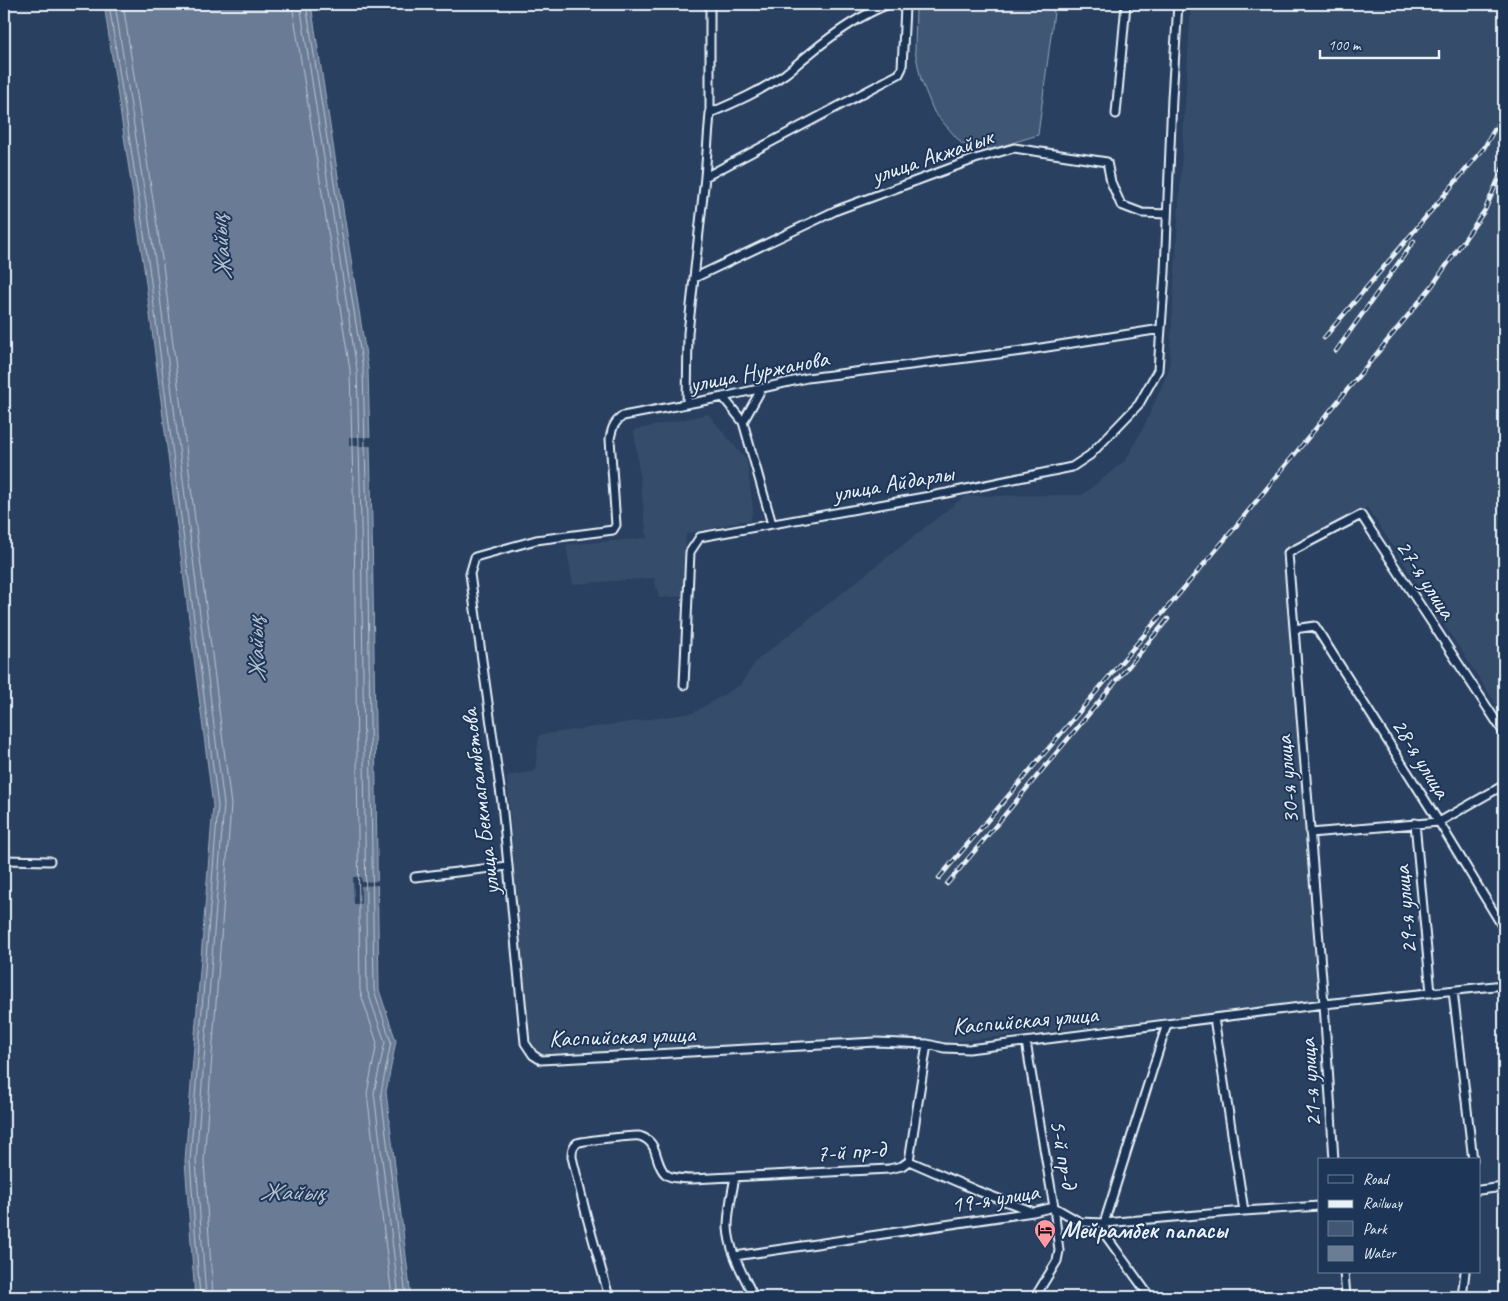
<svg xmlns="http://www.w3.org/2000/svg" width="1508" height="1301" font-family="Caveat,sans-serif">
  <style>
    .built { fill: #364d6b }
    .green { fill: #415774; stroke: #94a4b6 }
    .water { fill: #6b7c95; stroke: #9dabbd }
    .pier { fill: #294061 }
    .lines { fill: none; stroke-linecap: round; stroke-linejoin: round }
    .shore { stroke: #b6c2d0; stroke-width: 1 }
    .minor-casing { stroke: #e8f1f8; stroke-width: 11 }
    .minor { stroke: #1d3557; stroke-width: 7 }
    .rail-casing { stroke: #e8f1f8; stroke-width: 4.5 }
    .rail { stroke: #1d3557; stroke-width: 2.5; stroke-dasharray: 8; stroke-linecap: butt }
    .labels { text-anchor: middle; stroke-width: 4; stroke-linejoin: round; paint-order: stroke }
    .street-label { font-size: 24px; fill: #e8f1f8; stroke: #1d3557 }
    .poi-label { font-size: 24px; font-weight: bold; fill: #e8f1f8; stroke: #1d3557; text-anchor: start }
    .water-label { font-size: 25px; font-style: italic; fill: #b6c2d0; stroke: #1d3557 }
  </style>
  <rect width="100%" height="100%" fill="#294061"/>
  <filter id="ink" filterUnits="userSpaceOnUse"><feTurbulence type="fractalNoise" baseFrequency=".02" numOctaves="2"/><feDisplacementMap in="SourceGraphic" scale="10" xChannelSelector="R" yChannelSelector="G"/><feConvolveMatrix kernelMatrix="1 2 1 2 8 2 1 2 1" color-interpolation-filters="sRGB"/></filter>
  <g filter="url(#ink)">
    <path class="built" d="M1191 4H1504V716L1367 507 1283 549 1320 1001 950 1042 877 1038 539 1055 531 1046 523 977 507 776 535 771 539 735 693 713 740 685 757 660 965 496 1082 495 1126 460 1146 422 1169 370Z
      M708 414 747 461 753 510 750 521H741L686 534 682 596 659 598 654 578 573 584 566 545 647 538 634 430Z"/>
    <path class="green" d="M920 4H1047L1054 12 1038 135 992 149 962 144 934 112 921 80 915 51 916 9Z"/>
    <path class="water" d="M104 4H311L368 368 372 522 379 990 396 1041 386 1092 411 1297H195L185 1161 213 806 144 268Z"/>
    <path class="pier" d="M349 437H373V446H349Z
      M353 877H361L362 882 380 881V885L361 886V904H354Z"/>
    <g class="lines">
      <path class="shore" d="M109 4 149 267 218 806 190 1161 200 1297
        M115 4 156 266 224 805 196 1161 206 1297
        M123 4 163 265 231 805 204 1161 213 1297
        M292 4 350 370 354 523 360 991 377 1043 367 1093 392 1297
        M300 4 357 370 361 522 367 990 385 1042 374 1093 399 1297
        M306 4 363 369 367 522 374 990 391 1042 381 1093 406 1297"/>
      <g class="minor-casing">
        <path id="minor" d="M710 113C736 102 761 91 785 74 793 68 800 61 808 55 832 35 860 15 889 4
          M1116 114 1126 4
          M705 177 899 74 902 68 905 7 907 4
          M694 278 837 210 975 159 1014 148 1107 162 1111 182 1121 205 1142 213 1167 214
          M1161 329 1022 351 807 378 723 397 623 416C614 422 612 428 610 439L616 525 613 530 536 540 475 557 470 574 502 803 525 1043 533 1055 541 1060 876 1042 927 1044 944 1048 969 1049 1324 1004 1504 985
          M762 388 743 422 772 524
          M723 397 743 422
          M687 404 688 333 705 177 710 113V4
          M1294 629 1315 626 1439 822 1504 929
          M684 685 690 552 700 537 947 493 1072 467 1090 455 1139 404 1158 370 1165 272 1172 98 1178 4
          M1415 823 1431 993
          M1310 833 1439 822 1504 785
          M4 860 50 861
          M415 877 508 866
          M1453 991 1473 1160
          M1214 1018 1244 1211
          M1026 1042 1054 1207 1059 1251 1057 1261 1035 1297
          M1334 1160 1324 1004 1288 553 1361 515 1504 733
          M909 1161 978 1191 1031 1211
          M735 1177C732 1193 728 1211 728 1227 729 1252 744 1276 754 1297
          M1479 1190 1504 1187
          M735 1256 1033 1212 1054 1207 1080 1222 1104 1223 1244 1211 1319 1206
          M1344 1272 1346 1297
          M609 1297 586 1214 572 1157C572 1151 572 1147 577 1143 581 1141 633 1135 639 1136 640 1136 645 1138 646 1139 651 1142 653 1145 655 1151 663 1177 664 1178 692 1179L889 1169 902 1166 909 1161 927 1044
          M1150 1297 1106 1236 1104 1223 1167 1024
          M1462 1297 1465 1272"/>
      </g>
      <use href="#minor" class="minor"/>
      <g class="rail-casing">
        <path id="rail" d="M1324 338 1484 148 1504 112
          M1336 351 1414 241
          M939 878 1232 531 1432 286 1485 210 1504 166
          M947 884 1168 619"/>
      </g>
      <use href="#rail" class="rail"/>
    </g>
  </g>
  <defs>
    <g id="hotel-pin" transform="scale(1.125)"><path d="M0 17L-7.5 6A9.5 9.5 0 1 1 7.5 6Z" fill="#ff9aa2" stroke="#1d3557"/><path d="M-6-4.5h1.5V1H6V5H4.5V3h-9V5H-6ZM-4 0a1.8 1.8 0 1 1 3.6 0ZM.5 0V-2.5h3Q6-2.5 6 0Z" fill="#111"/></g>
  </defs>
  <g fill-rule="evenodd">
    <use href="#hotel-pin" x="1045" y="1230"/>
  </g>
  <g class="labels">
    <g class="street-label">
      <text transform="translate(932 156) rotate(-19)" y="8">улица Акжайык</text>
      <text transform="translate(759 371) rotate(-11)" y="8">улица Нуржанова</text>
      <text transform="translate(893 483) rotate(-10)" y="8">улица Айдарлы</text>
      <text transform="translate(1426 579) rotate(57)" y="8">27-я улица</text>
      <text transform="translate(1421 758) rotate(58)" y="8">28-я улица</text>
      <text transform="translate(1287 780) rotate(-95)" y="8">30-я улица</text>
      <text transform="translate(480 802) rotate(-97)" y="8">улица Бекмагамбетова</text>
      <text transform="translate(1405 910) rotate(-95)" y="8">29-я улица</text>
      <text transform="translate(1025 1020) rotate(-5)" y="8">Каспийская улица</text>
      <text transform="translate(622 1036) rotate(-2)" y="8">Каспийская улица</text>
      <text transform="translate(1310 1083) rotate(-94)" y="8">21-я улица</text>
      <text transform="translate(851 1151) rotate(-4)" y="8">7-й пр-д</text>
      <text transform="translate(1064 1154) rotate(80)" y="8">5-й пр-д</text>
      <text transform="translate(995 1198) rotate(-9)" y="8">19-я улица</text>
    </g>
    <g class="poi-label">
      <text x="1061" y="1238">Мейрамбек папасы</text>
    </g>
    <g class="water-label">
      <text transform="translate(220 248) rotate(-96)" y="9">Жайық</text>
      <text transform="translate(255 650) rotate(-93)" y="9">Жайық</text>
      <text x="292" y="1200">Жайық</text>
    </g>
  </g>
  <rect width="1508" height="1301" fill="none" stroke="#1d3557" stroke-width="20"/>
  <rect x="10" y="10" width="1488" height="1281" fill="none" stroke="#e8f1f8" stroke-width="2" filter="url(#ink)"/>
  <rect x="1318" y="1158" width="162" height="115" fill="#1d3557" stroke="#6e8097"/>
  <rect x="1328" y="1175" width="25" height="8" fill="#1d3557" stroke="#6e8097"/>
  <text x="1363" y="1184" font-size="15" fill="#e8f1f8">Road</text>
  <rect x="1328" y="1200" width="25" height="8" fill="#e8f1f8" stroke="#6e8097"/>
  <text x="1363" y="1208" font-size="15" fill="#e8f1f8">Railway</text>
  <rect x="1328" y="1221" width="25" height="15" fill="#415774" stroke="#6e8097"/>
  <text x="1363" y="1234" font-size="15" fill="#e8f1f8">Park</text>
  <rect x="1328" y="1246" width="25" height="15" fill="#6b7c95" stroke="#6e8097"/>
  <text x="1363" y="1258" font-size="15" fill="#e8f1f8">Water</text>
  <path d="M1320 50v8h119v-8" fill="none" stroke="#e8f1f8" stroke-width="2.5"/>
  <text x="1328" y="50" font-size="15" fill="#e8f1f8" stroke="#1d3557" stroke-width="4" paint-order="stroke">100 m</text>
</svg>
